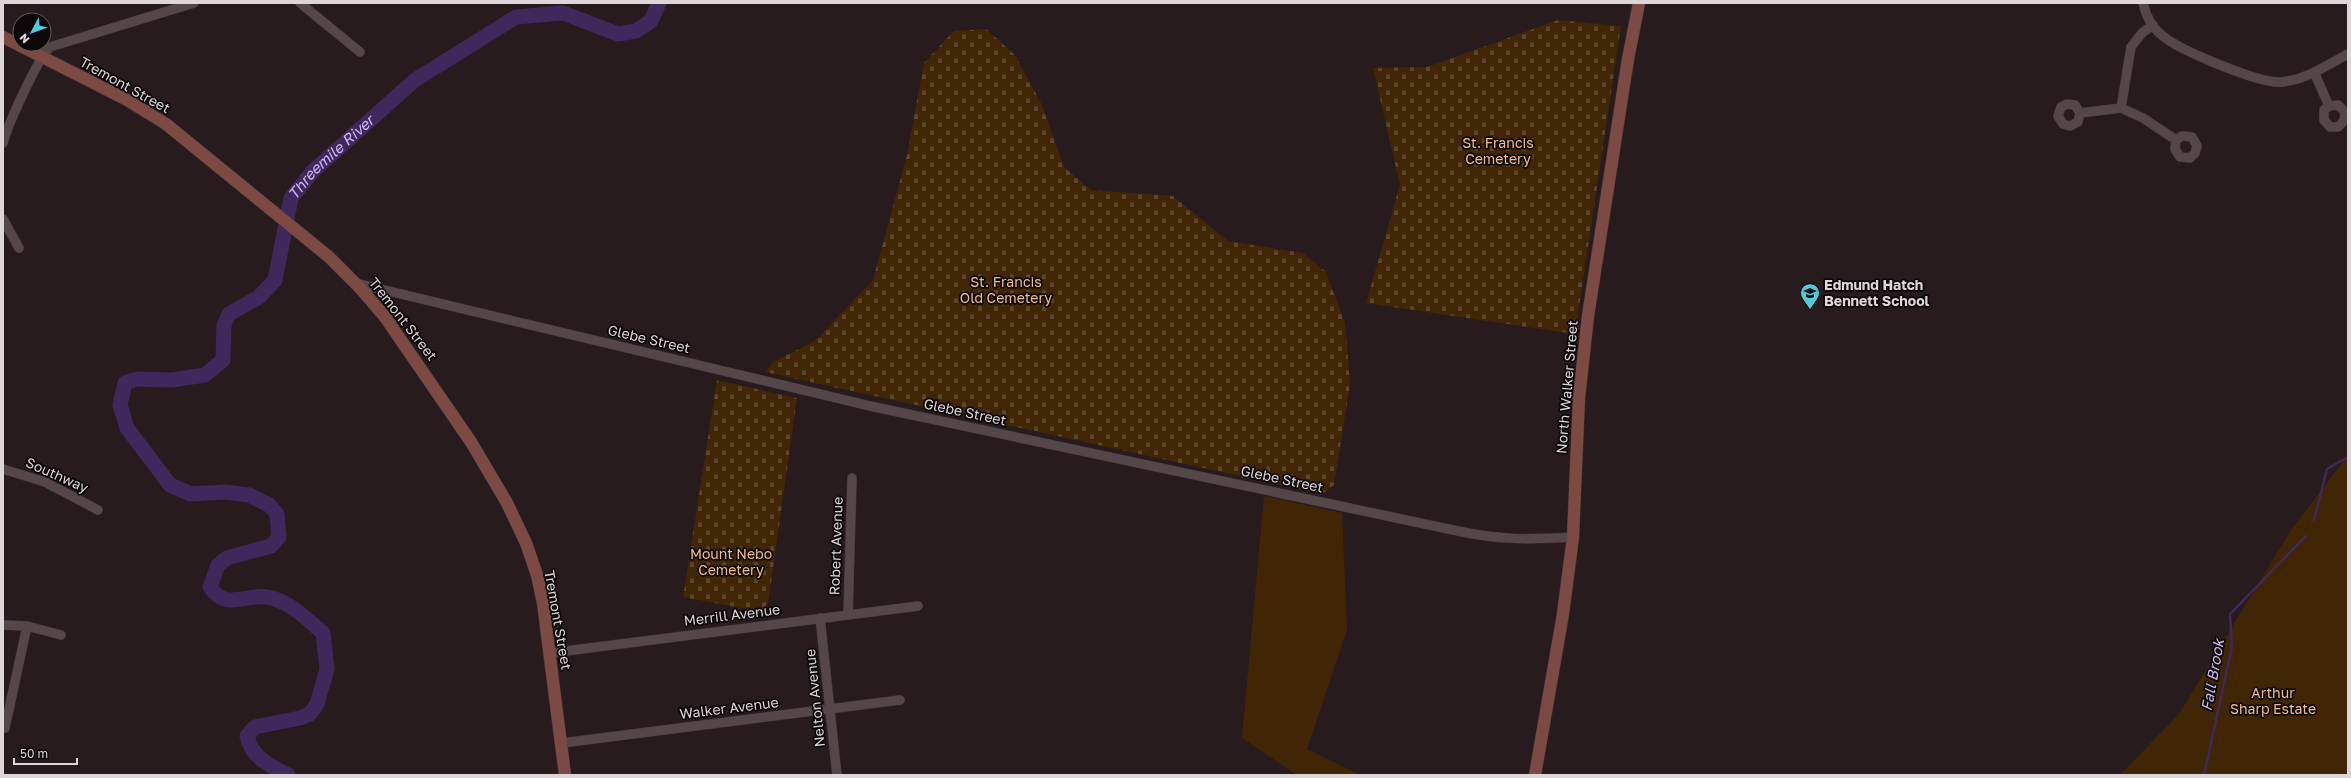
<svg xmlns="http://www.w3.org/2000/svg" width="2351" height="778" font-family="'Golos Text',sans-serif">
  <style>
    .cemetery { fill: url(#cemetery-stones) }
    .park { fill: #412606 }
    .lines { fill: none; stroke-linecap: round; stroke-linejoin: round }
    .stream { stroke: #3f295c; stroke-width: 2.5 }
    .river { stroke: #3f295c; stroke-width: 15 }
    .minor-casing { stroke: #40383a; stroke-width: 10 }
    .secondary-casing { stroke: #40383a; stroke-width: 13 }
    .minor { stroke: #544649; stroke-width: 9 }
    .secondary { stroke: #7c4a43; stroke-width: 12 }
    .labels { text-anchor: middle; stroke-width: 3.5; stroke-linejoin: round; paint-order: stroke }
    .street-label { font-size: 14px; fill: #ddd5d7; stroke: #0c0708 }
    .park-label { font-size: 14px; fill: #f6be88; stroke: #0c0708 }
    .poi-label { font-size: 14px; font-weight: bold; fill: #ddd5d7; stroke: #0c0708; text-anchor: start }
    .water-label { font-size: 15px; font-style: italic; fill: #d0b7f9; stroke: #0c0708 }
  </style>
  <defs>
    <pattern id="cemetery-stones" width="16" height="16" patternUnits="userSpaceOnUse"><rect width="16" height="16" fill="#412606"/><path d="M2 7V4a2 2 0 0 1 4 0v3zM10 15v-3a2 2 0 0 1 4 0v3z" fill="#5c452a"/></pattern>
  </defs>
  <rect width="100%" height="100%" fill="#271b1e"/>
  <path class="cemetery" d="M1558 20 1621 26 1575 334 1366 303 1400 185 1373 68 1427 67Z
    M986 29 1015 55 1042 105 1064 167 1091 190 1173 196 1228 241 1303 253 1326 272 1345 323 1350 384 1334 485 1322 494 765 372 773 362 815 341 873 280 907 155 924 63 954 31Z
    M717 380 797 398 768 604 758 611 683 597Z"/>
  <path class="park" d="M2348 455V775H2120L2179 714 2291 530Z
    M1264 496 1342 513 1347 630 1307 749 1360 775H1297L1242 738Z"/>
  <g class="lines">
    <path class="stream" d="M2314 520 2327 469 2348 457
      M2204 775 2232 647 2230 614 2306 536"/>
    <path class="river" id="s1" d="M288 775C270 766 251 757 247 736L255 727 300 718 310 714 317 704 327 669 323 633C307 619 292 604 272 598 247 591 228 613 210 587L218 565 227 558 271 546 279 537 277 514 269 505 249 495 225 492 191 494 170 485 127 428 120 405 125 383 136 379 172 380 205 375 223 360 224 325 229 314 259 297 275 280 291 198 313 171 415 80 516 17 563 13 618 34 636 31 651 21 659 3"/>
    <g class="minor-casing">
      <path id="minor" d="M300 3 360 52
        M2143 3C2146 16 2152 28 2163 36 2179 50 2260 84 2281 82 2306 80 2327 65 2348 54
        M2314 72 2329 106 2324 110V120L2330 127H2338L2344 121 2345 112 2338 105 2329 106
        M2121 108 2131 47 2142 33 2153 25
        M2080 113 2075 105 2067 104 2061 107 2058 116 2063 124 2070 126 2078 122 2080 113 2121 108 2143 118 2176 140 2182 136 2192 137 2197 146 2195 153 2190 158 2180 157 2175 149 2176 140
        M3 143C8 124 37 60 50 47L194 3
        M3 219 19 248
        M355 283 870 406 1453 530C1498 540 1528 540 1573 537
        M3 469 45 482 98 510
        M848 615 852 478
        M820 618 837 775
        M3 625 27 626 61 635
        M550 653 918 606
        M3 728H5L27 626
        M562 743 900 700"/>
    </g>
    <g class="secondary-casing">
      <path id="secondary" d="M3 37 127 100 166 124 329 257 361 289 385 317 471 442 507 503 526 543 537 575 543 603 565 775
        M1535 775 1563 614 1573 537 1579 398 1588 316 1628 59 1639 3"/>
    </g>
    <use href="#minor" class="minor"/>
    <use href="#secondary" class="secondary"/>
  </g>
  <defs>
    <g id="school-pin" transform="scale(1)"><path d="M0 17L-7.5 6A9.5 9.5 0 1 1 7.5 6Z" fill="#53cadc" stroke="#0c0708"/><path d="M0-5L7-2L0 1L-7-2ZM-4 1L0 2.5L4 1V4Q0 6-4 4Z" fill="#111"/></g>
  </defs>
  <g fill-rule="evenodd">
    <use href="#school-pin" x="1810" y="293"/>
  </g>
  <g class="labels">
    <g class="street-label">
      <text transform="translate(125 85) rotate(29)" y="5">Tremont Street</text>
      <text transform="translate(403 319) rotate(52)" y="5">Tremont Street</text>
      <text transform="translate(649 339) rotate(13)" y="5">Glebe Street</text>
      <text transform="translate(1567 387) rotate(-85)" y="5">North Walker Street</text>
      <text transform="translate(965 412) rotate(12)" y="5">Glebe Street</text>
      <text transform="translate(57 475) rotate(24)" y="5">Southway</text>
      <text transform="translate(1282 479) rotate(12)" y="5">Glebe Street</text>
      <text transform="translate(836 546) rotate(-88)" y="5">Robert Avenue</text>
      <text transform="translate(732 615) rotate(-7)" y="5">Merrill Avenue</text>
      <text transform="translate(558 620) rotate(80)" y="5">Tremont Street</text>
      <text transform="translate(815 698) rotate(-96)" y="5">Nelton Avenue</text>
      <text transform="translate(729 708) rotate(-7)" y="5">Walker Avenue</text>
    </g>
    <g class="park-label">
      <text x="1498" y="148">St. Francis<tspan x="1498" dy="16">Cemetery</tspan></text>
      <text x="1006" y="287">St. Francis<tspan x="1006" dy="16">Old Cemetery</tspan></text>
      <text x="731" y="559">Mount Nebo<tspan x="731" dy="16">Cemetery</tspan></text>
      <text x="2273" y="698">Arthur<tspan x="2273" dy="16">Sharp Estate</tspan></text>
    </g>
    <g class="poi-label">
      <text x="1824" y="290">Edmund Hatch<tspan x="1824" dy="16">Bennett School</tspan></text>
    </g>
    <g class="water-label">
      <text dy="5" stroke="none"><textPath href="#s1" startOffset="1041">Threemile River</textPath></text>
      <text transform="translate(2213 675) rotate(-80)" y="5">Fall Brook</text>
    </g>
  </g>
  <rect width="2351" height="778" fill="none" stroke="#ddd5d7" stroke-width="8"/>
  <g transform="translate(32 32) rotate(229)"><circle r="19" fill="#0c0708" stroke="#60595b"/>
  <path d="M0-3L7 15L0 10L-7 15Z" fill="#53cadc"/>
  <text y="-6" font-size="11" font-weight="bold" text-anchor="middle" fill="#ddd5d7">N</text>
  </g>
  <path d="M14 758v6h63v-6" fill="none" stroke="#ddd5d7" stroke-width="2"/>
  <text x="20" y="758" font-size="12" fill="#ddd5d7" stroke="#0c0708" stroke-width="3" paint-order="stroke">50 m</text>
</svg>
